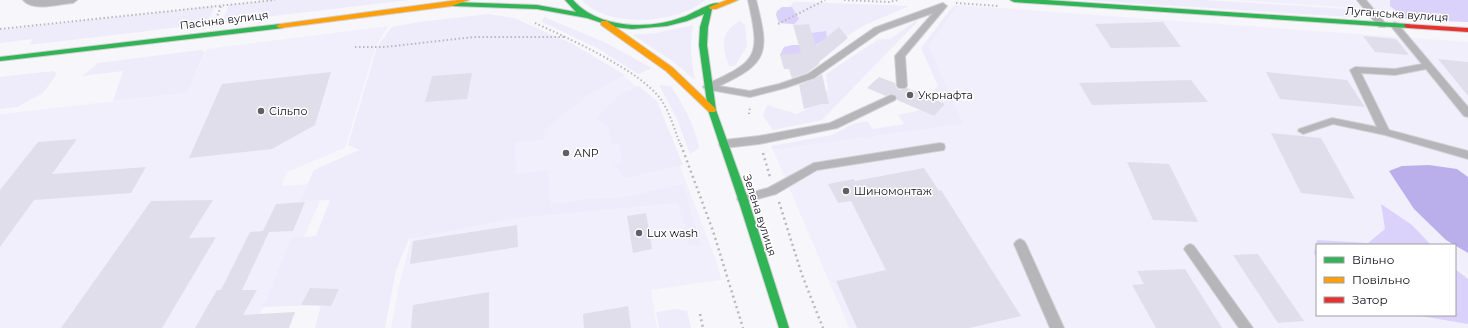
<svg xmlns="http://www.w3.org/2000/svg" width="1468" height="328" font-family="Montserrat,sans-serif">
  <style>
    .built { fill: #f2effd; fill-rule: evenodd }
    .green { fill: #eeecfb }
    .forest { fill: #dad2fa }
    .water { fill: #bbafeb }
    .building { fill: #e0deea }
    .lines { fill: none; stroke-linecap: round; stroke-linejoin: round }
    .lane-casing { stroke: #d2d2d5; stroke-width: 2 }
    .fast-casing { stroke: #d2d2d5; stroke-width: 2 }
    .slow-casing { stroke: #d2d2d5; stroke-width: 2 }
    .jam-casing { stroke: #d2d2d5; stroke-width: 2 }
    .path-far1 { stroke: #b9b8bc; stroke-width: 2; stroke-dasharray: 1.5 2.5; stroke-linecap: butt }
    .path { stroke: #b9b8bc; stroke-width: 2.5; stroke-dasharray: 2 3.5; stroke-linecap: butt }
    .lane { fill: #b6b5b9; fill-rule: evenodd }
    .fast { fill: #30b455; fill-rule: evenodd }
    .slow { fill: #ff9f0a; fill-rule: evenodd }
    .jam { fill: #e5322d; fill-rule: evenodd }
    .poi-dot { fill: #605f66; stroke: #fff; stroke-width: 1.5 }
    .labels { text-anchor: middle; stroke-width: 3; stroke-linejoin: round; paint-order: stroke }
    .street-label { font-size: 11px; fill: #0e0d16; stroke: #fff }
    .poi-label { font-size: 11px; fill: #0e0d16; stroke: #fff; text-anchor: start }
  </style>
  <rect width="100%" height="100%" fill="#f7f6fa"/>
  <path class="built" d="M1235 0H1468V16Z
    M958 5 1468 42V328H849L773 150 962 124 929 46ZM1317 245H1455V315H1317Z
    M388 26 375 48 345 148 287 172 281 186 328 183 304 237 251 328H0V114L187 93 207 49Z
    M622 75 655 101 717 263 721 280 651 290 657 328H391L398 291 413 230 512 144 587 81Z"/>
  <path class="green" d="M270 0H409L222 22 229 5Z
    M582 0H705C678 24 608 29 582 0Z
    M1081 0H1206L1349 9 1354 15 1351 17Z
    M794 2H803L909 6 865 25 832 45 814 38 809 24 793 25 786 23 782 13Z
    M958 5 929 46 963 124 773 150 771 146 832 135 853 124 867 121 873 129 904 124 898 115 921 110 934 116 927 97 938 86 921 48 953 6Z
    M215 6 207 24 29 45 33 39 0 43V30Z
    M488 14 514 18 573 44 625 75 588 95 544 130 545 139 515 143 516 174 548 170 551 204 596 198H621L683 184 701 245H689L678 203 516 218 409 239 396 270 385 328H315L321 305 263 307 291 238 316 236 330 200 300 201 314 170 359 150 348 145 377 47 392 27 419 22Z
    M544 17 604 42 652 68 638 74 597 48 542 22Z
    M917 20V22L822 120 773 130 763 116 767 105 797 114 809 108 828 90 826 74 879 39H890Z
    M740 21 745 25 747 46 735 66H729C722 47 719 32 740 21Z
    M693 25C690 44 691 61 695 80L674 62 633 35 656 33Z
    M200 50 205 52 187 93 113 101 123 71 82 76 98 63Z
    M53 71 57 74 43 93 17 107 0 109V77Z
    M659 85 671 86C684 106 694 124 699 148L690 154 677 119Z
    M639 86 657 101 683 165 625 178 613 164 622 163 619 144H611L608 126 597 119 600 113 623 92Z
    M676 309 687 311 691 328H659L656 312Z"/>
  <path class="forest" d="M1390 0H1468V22L1414 20 1397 18 1401 15 1390 6Z
    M782 7H792L799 19 794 24 779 23 776 15 777 11Z
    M826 31 827 38 816 45 818 51 788 60 780 55 784 47 792 45H806L804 34Z
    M1381 204 1412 225 1431 245H1317V258L1314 253 1317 240 1368 243 1385 229Z
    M1455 269 1468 279V324L1415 315H1455Z"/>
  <path class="water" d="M1429 165 1457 169 1468 177V253L1446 240 1414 209 1389 171 1402 166Z"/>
  <path class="building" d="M1163 22 1181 47 1111 48 1095 24Z
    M809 24 816 46 839 27 848 38 819 62V64L807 73 792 78 789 69H784L780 55 801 53 793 25Z
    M1363 36 1396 39 1409 55 1375 52Z
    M1438 59 1468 62V96Z
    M331 72 315 125 272 149 189 158 222 84Z
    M1266 72 1347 80 1365 107 1280 99Z
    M472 73 467 99 425 102 432 76Z
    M822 74 829 104H821L804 109 799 85 814 79Z
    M879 77 895 83 896 87 899 90 907 88 945 104 934 116 897 100V97L895 95 890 94 886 96 867 88Z
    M1191 80 1208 102 1092 105 1079 83Z
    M1271 133 1321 138 1355 199 1301 193Z
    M77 139 52 174 146 167 131 193 34 200 0 247V190L38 142Z
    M1127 162 1169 164 1198 222 1153 220Z
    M924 168 939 191 941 190 1021 316 969 328H857L836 281 886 270 851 201 838 203 828 184 854 179 855 181Z
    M213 200 189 238 216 237 162 328H61L151 201Z
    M305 202 293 231 269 232 242 290H257L243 315 295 312 289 328H195L217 290H221L250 232 263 231 276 204Z
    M646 213 652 249 633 253 627 216Z
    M517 225 518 247 410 264 413 241Z
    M1258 254 1304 321 1278 323 1233 255Z
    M1185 269 1222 328H1156L1132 285 1144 284 1137 271Z
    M310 288 339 289 331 306 301 305Z
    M489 292V328H411L413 305Z
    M628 306 631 328H584L583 314Z"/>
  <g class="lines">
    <g class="lane-casing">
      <path id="lane" d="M23 0H77L73 3C58 4 34 12 23 0Z
        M748 0H756C769 51 770 63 719 86L750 91 779 84 808 74 874 28 940 4 943 3 947 6 905 56 907 86 905 88H899L897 86 895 56 933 13 880 32 814 78 785 88 750 97 705 89 703 87 705 85C758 61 761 57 748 0Z
        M1357 0H1366L1385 23 1386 25 1385 27H1379Z
        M1394 22 1397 23 1468 107V117L1464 116 1426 69 1395 75 1361 73 1389 130 1468 151V159L1385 135 1333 124 1303 134 1298 131 1299 129 1332 118 1377 127 1350 70 1355 67 1395 69 1422 64 1390 25Z
        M891 95 895 96 896 98 895 100 837 128 759 144 724 148 720 147 719 144 720 141 724 140 759 136 830 123Z
        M940 143 944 144 945 147 944 150 817 170 776 194 743 203 739 202 737 199 739 196 768 188 814 163Z
        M1020 239 1024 241 1026 244 1064 328H1050L1014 244 1016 241Z
        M1190 244 1194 246 1253 328H1239L1186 252 1184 249 1186 246Z"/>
    </g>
    <g class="fast-casing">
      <path id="fast" d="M565 0H573C599 29 649 30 683 17 692 14 710 2 718 3L719 5 712 9 708 27 707 45 716 110 748 199 789 328H779L738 199 708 110 699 45 700 27 704 14 687 21 667 26 632 29 614 27 587 18 537 9 452 6 448 4 452 2 537 5 576 12Z
        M1010 0H1046L1408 24 1412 26 1408 28 1014 2Z
        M280 24H283V28L0 61V57Z"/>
    </g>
    <g class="slow-casing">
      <path id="slow" d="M458 0H469L452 6 280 28 276 26 280 24Z
        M727 0H738L716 9H710L709 7Z
        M601 21H607L672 67 715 108 716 110 715 112H709L666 71 601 25Z"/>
    </g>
    <g class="jam-casing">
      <path id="jam" d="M1405 24 1468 28V32L1408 28 1404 26Z"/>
    </g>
    <path class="path-far1" d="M844 0 889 2 898 0
      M956 3 999 6
      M216 19 221 6
      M535 23C569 39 641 70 662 101 671 115 675 132 681 146
      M778 24 825 0
      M0 29 275 0
      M355 47H385L474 37H564
      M749 114 750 106"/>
    <path class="path" d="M681 145 713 231 743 328
      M763 153 770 177
      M779 202 802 275 823 328
      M700 314 703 328"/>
    <use href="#lane" class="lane"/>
    <use href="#fast" class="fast"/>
    <use href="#slow" class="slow"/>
    <use href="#jam" class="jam"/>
  </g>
  <g class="poi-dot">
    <circle cx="910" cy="95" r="4"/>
    <circle cx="261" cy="111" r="4"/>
    <circle cx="566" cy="153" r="4"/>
    <circle cx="846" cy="191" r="4"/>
    <circle cx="639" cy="233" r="4"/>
  </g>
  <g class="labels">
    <g class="street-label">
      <text transform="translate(1397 14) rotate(4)" y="4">Луганська вулиця</text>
      <text transform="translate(224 20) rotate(-7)" y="4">Пасічна вулиця</text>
      <text transform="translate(760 215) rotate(72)" y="4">Зелена вулиця</text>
    </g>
    <g class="poi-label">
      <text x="918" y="99">Укрнафта</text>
      <text x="269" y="115">Сільпо</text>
      <text x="574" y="157">ANP</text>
      <text x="854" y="195">Шиномонтаж</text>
      <text x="647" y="237">Lux wash</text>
    </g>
  </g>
  <rect x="1316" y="244" width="140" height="72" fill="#ffffff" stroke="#9f9ea2"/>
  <rect x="1324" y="257" width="20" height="6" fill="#30b455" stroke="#9f9ea2"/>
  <text x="1352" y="264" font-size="12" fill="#0e0d16">Вільно</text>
  <rect x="1324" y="277" width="20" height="6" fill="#ff9f0a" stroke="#9f9ea2"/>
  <text x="1352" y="284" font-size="12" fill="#0e0d16">Повільно</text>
  <rect x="1324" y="297" width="20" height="6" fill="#e5322d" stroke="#9f9ea2"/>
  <text x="1352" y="304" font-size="12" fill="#0e0d16">Затор</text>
</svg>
